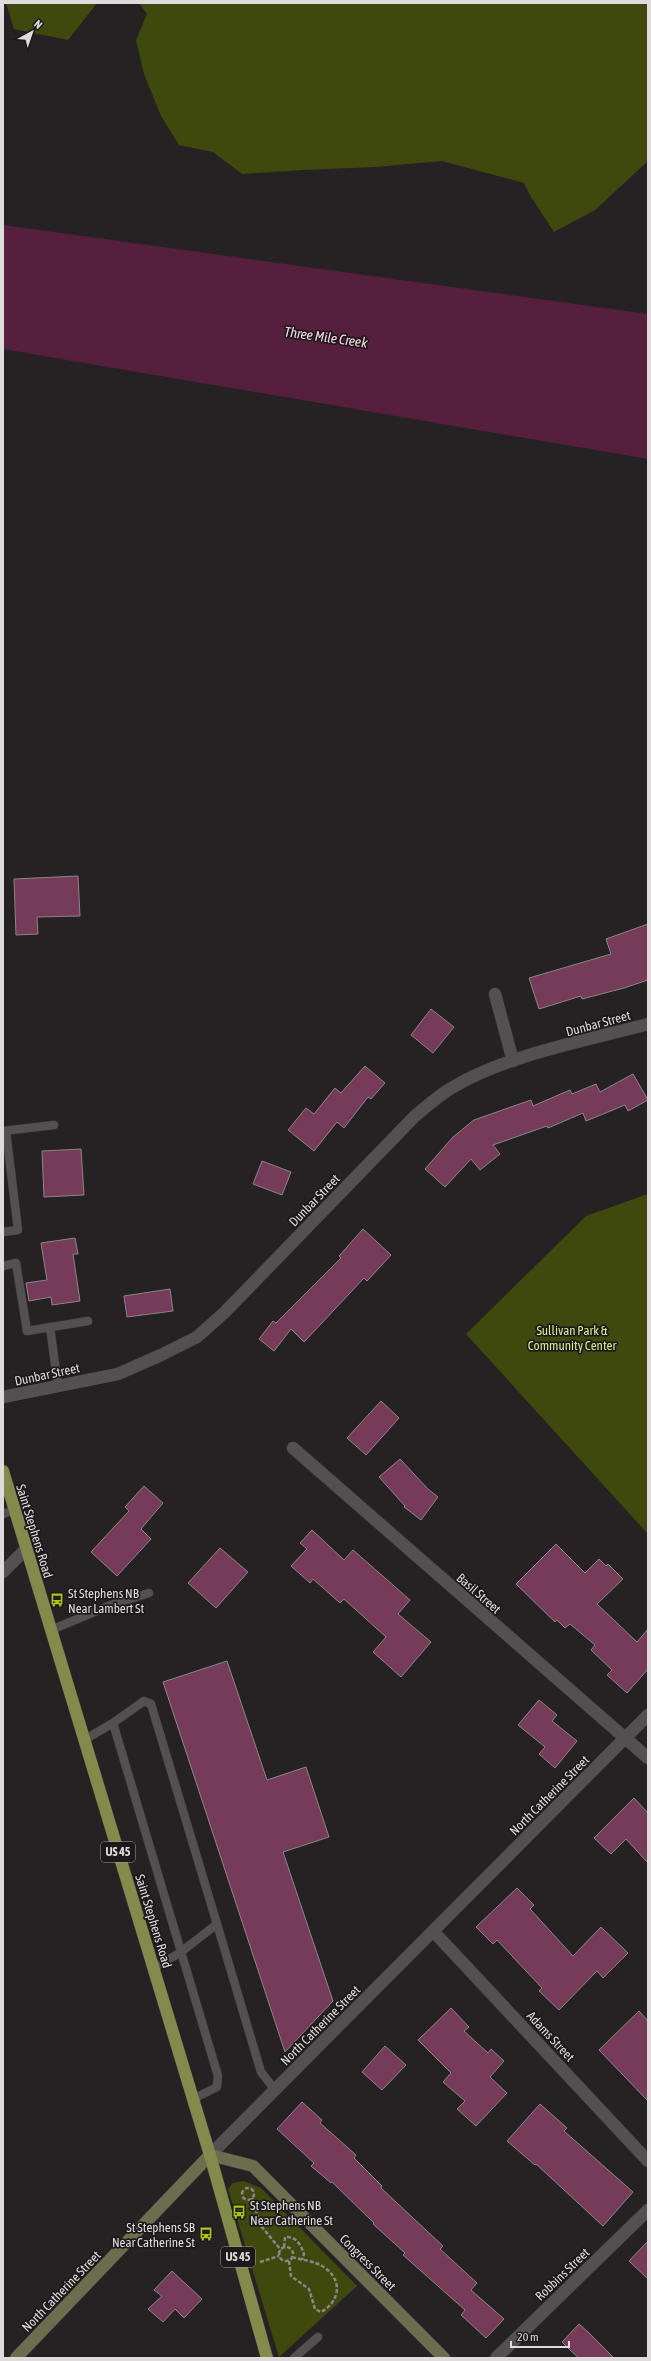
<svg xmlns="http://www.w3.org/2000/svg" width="651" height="2361" font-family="'Asap Condensed',sans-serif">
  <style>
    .green { fill: #40490d }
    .water { fill: #571f3e }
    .building { fill: #773b5a; stroke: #8a8688 }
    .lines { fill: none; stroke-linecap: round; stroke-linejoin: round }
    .lane-casing { stroke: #413e3f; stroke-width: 9 }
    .street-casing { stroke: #413e3f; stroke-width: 13 }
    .secondary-casing { stroke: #413e3f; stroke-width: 13 }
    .primary-casing { stroke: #413e3f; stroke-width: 13 }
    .path { stroke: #8a8688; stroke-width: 2.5; stroke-dasharray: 4 2; stroke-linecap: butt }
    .lane { stroke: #545052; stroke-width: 8 }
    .street { stroke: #545052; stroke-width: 12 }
    .secondary { stroke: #6b6e4e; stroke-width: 12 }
    .primary { stroke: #828b4b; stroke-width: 12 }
    .labels { text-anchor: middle; stroke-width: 3.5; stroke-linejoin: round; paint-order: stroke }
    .shield { fill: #1c191a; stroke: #a4a1a2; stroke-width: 1 }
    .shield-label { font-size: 12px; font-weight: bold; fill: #dedbdc }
    .street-label { font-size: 13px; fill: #dedbdc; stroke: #1c191a }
    .park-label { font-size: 13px; fill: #d8eb8c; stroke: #1c191a }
    .poi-label { font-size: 13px; fill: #dedbdc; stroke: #1c191a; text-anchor: start }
    .water-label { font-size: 14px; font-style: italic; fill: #fed7e8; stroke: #1c191a }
  </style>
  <rect width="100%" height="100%" fill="#262224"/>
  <path class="green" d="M6 3H97L68 40 14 29Z
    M139 3H648V161L595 210 554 232 531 197 524 183 442 161 375 167 303 170 242 174 213 152 179 145 161 116 144 74 136 40 147 14Z
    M648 1194V1534L466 1334 586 1216Z
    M244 2181 261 2188 357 2286 279 2357 228 2189 233 2183Z"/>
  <path class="water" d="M3 225 648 314V459L3 349Z"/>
  <path class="building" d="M78 876 80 916 37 917 38 934 16 935 14 879Z
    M648 924V980L624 988 582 999 581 996 539 1009 529 978 611 954 606 939Z
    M431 1009 454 1027 433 1053 411 1035Z
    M365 1066 385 1083 371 1099 368 1097 344 1128 337 1122 314 1151 288 1130 306 1108 314 1114 335 1088 341 1093Z
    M633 1074 648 1100 628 1111 625 1105 586 1121 583 1113 548 1128 547 1126 493 1145 500 1154 480 1170 471 1159 445 1187 425 1169 453 1137 474 1120 531 1100 533 1106 570 1090 572 1094 596 1084 600 1092Z
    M81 1149 84 1195 44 1197 42 1151Z
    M262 1161 291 1172 282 1195 253 1184Z
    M363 1229 391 1255 367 1281 364 1278 304 1342 291 1329 274 1351 259 1339 273 1321 276 1323 341 1258 339 1256Z
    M75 1238 78 1254H73L80 1301 52 1305 51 1297 29 1301 26 1283 47 1280 41 1243Z
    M170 1289 173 1311 127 1317 124 1296Z
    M381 1401 399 1418 366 1455 347 1438Z
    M400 1459 428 1489 438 1497 421 1520 404 1507 405 1506 379 1477Z
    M144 1486 163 1503 141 1529 151 1539 117 1576 91 1552 129 1511 125 1507Z
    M312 1530 344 1560 353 1550 410 1600 398 1614 431 1642 401 1677 373 1652 386 1637 344 1599 340 1603 313 1579 310 1583 291 1566 307 1549 300 1543Z
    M556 1544 585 1573 599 1559 606 1566 608 1564 623 1579 597 1604 637 1642 648 1629V1669L627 1693 607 1675 612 1670 591 1650 595 1645 570 1624 565 1628 557 1620 555 1622 516 1584Z
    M220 1548 248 1572 216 1608 188 1583Z
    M227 1661 267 1780 306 1767 329 1837 283 1852 333 2001 285 2052 163 1682Z
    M539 1700 557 1715 552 1721 577 1741 555 1768 539 1754 545 1747 518 1725Z
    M634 1798 648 1813V1863L626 1839 611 1854 594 1838Z
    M517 1888 534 1905 530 1909 573 1956 601 1927 628 1953 603 1978 597 1971 559 2010 539 1991 542 1988 497 1940 493 1944 476 1927Z
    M451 2008 469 2027 464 2031 488 2053 491 2049 504 2061 490 2077 507 2093 476 2126 457 2109 465 2101 443 2082 451 2073 418 2040Z
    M639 2011 648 2021V2101L599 2050Z
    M385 2046 406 2065 382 2090 362 2072Z
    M302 2102 322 2120 320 2123 356 2155 354 2158 382 2186 381 2188 443 2246 440 2249 477 2283 471 2290 504 2319 486 2338 461 2315 465 2310 403 2255 405 2253 373 2224 374 2223 332 2182 331 2183 311 2166 314 2163 277 2129Z
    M540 2104 567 2128 564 2131 633 2192 603 2226 536 2164 535 2165 507 2141Z
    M648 2241V2279L629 2261Z
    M172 2271 202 2299 184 2318 175 2309 163 2322 148 2309 162 2296 154 2290Z
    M579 2324 588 2332 614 2358H579L570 2350 562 2342Z"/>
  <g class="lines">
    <g class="lane-casing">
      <path id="lane" d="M3 1131 54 1125
        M3 1232 18 1230 6 1131
        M3 1266 16 1263 27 1331 88 1321
        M50 1327 58 1386
        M3 1514 14 1510
        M51 1630 111 1605 149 1593
        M84 1740 113 1723
        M153 1969 181 1952 217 1924 261 2072 275 2090
        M193 2099 217 2087 218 2076 113 1723 144 1701 151 1704 217 1924
        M294 2358 318 2337"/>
    </g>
    <g class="street-casing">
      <path id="street" d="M495 994 513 1061
        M3 1397 118 1374 161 1355 197 1337 225 1312 414 1117C427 1106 440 1094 455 1086 507 1055 588 1040 648 1024
        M293 1448 648 1758
        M3 1572 26 1549
        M433 1931 648 2161
        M210 2155 648 1715
        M496 2358 648 2210"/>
    </g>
    <g class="secondary-casing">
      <path id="secondary" d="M16 2358 210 2155 253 2166 444 2358"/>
    </g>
    <g class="primary-casing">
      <path id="primary" d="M3 1471 210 2155 267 2358"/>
    </g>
    <path class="path" d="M242 2194a6 6 0 1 1 12 0a6 6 0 1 1-12 0Z
      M252 2198 261 2226 281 2250
      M279 2254a7 7 0 1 1 14 0a7 7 0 1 1-14 0Z
      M284 2247 285 2237C296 2236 301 2245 304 2254L302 2260
      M289 2261 291 2276 309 2289 315 2309 321 2312C341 2301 343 2278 322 2266 314 2261 302 2260 292 2257
      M260 2262 279 2256"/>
    <use href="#lane" class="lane"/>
    <use href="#street" class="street"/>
    <use href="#secondary" class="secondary"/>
    <use href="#primary" class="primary"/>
  </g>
  <defs>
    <g id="bus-bare" transform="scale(1.08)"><path d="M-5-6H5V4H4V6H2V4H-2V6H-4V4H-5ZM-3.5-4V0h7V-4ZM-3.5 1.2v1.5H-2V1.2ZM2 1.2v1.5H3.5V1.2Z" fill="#adc60e" stroke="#1c191a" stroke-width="2.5" paint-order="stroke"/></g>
  </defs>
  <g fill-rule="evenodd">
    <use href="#bus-bare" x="57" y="1600"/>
    <use href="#bus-bare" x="239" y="2212"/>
    <use href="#bus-bare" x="206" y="2234"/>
  </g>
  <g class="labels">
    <g class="shield">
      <rect x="101" y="1842" width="34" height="20" rx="3"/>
      <rect x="221" y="2247" width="34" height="20" rx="3"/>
    </g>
    <g class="shield-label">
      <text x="118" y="1856">US 45</text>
      <text x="238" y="2261">US 45</text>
    </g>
    <g class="street-label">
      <text transform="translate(598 1023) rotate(-15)" y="5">Dunbar Street</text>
      <text transform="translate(314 1200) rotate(-46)" y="5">Dunbar Street</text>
      <text transform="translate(47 1374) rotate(-12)" y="5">Dunbar Street</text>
      <text transform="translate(35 1531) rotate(73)" y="5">Saint Stephens Road</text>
      <text transform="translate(479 1593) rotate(41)" y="5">Basil Street</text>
      <text transform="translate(549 1795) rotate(-45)" y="5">North Catherine Street</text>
      <text transform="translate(154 1921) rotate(73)" y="5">Saint Stephens Road</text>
      <text transform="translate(320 2025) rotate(-45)" y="5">North Catherine Street</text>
      <text transform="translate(551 2036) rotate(47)" y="5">Adams Street</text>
      <text transform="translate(368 2262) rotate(45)" y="5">Congress Street</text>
      <text transform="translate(562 2274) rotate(-44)" y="5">Robbins Street</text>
      <text transform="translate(61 2291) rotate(-46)" y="5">North Catherine Street</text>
    </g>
    <g class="park-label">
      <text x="572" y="1335">Sullivan Park &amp;<tspan x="572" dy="15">Community Center</tspan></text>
    </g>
    <g class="poi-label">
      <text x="68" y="1598">St Stephens NB<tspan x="68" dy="15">Near Lambert St</tspan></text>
      <text x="250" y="2210">St Stephens NB<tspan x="250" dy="15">Near Catherine St</tspan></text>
      <text x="195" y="2232" text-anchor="end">St Stephens SB<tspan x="195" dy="15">Near Catherine St</tspan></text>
    </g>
    <g class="water-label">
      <text transform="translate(326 337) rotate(8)" y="5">Three Mile Creek</text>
    </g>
  </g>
  <rect width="651" height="2361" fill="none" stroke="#dedbdc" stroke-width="8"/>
  <g transform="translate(32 32) rotate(40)" stroke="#1c191a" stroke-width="3" paint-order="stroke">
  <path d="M0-3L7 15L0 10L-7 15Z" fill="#dedbdc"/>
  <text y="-6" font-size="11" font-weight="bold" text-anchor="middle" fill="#dedbdc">N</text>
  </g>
  <path d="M511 2341v6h58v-6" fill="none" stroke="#dedbdc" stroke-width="2"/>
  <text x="517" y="2341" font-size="12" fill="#dedbdc" stroke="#1c191a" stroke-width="3" paint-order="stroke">20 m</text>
</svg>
